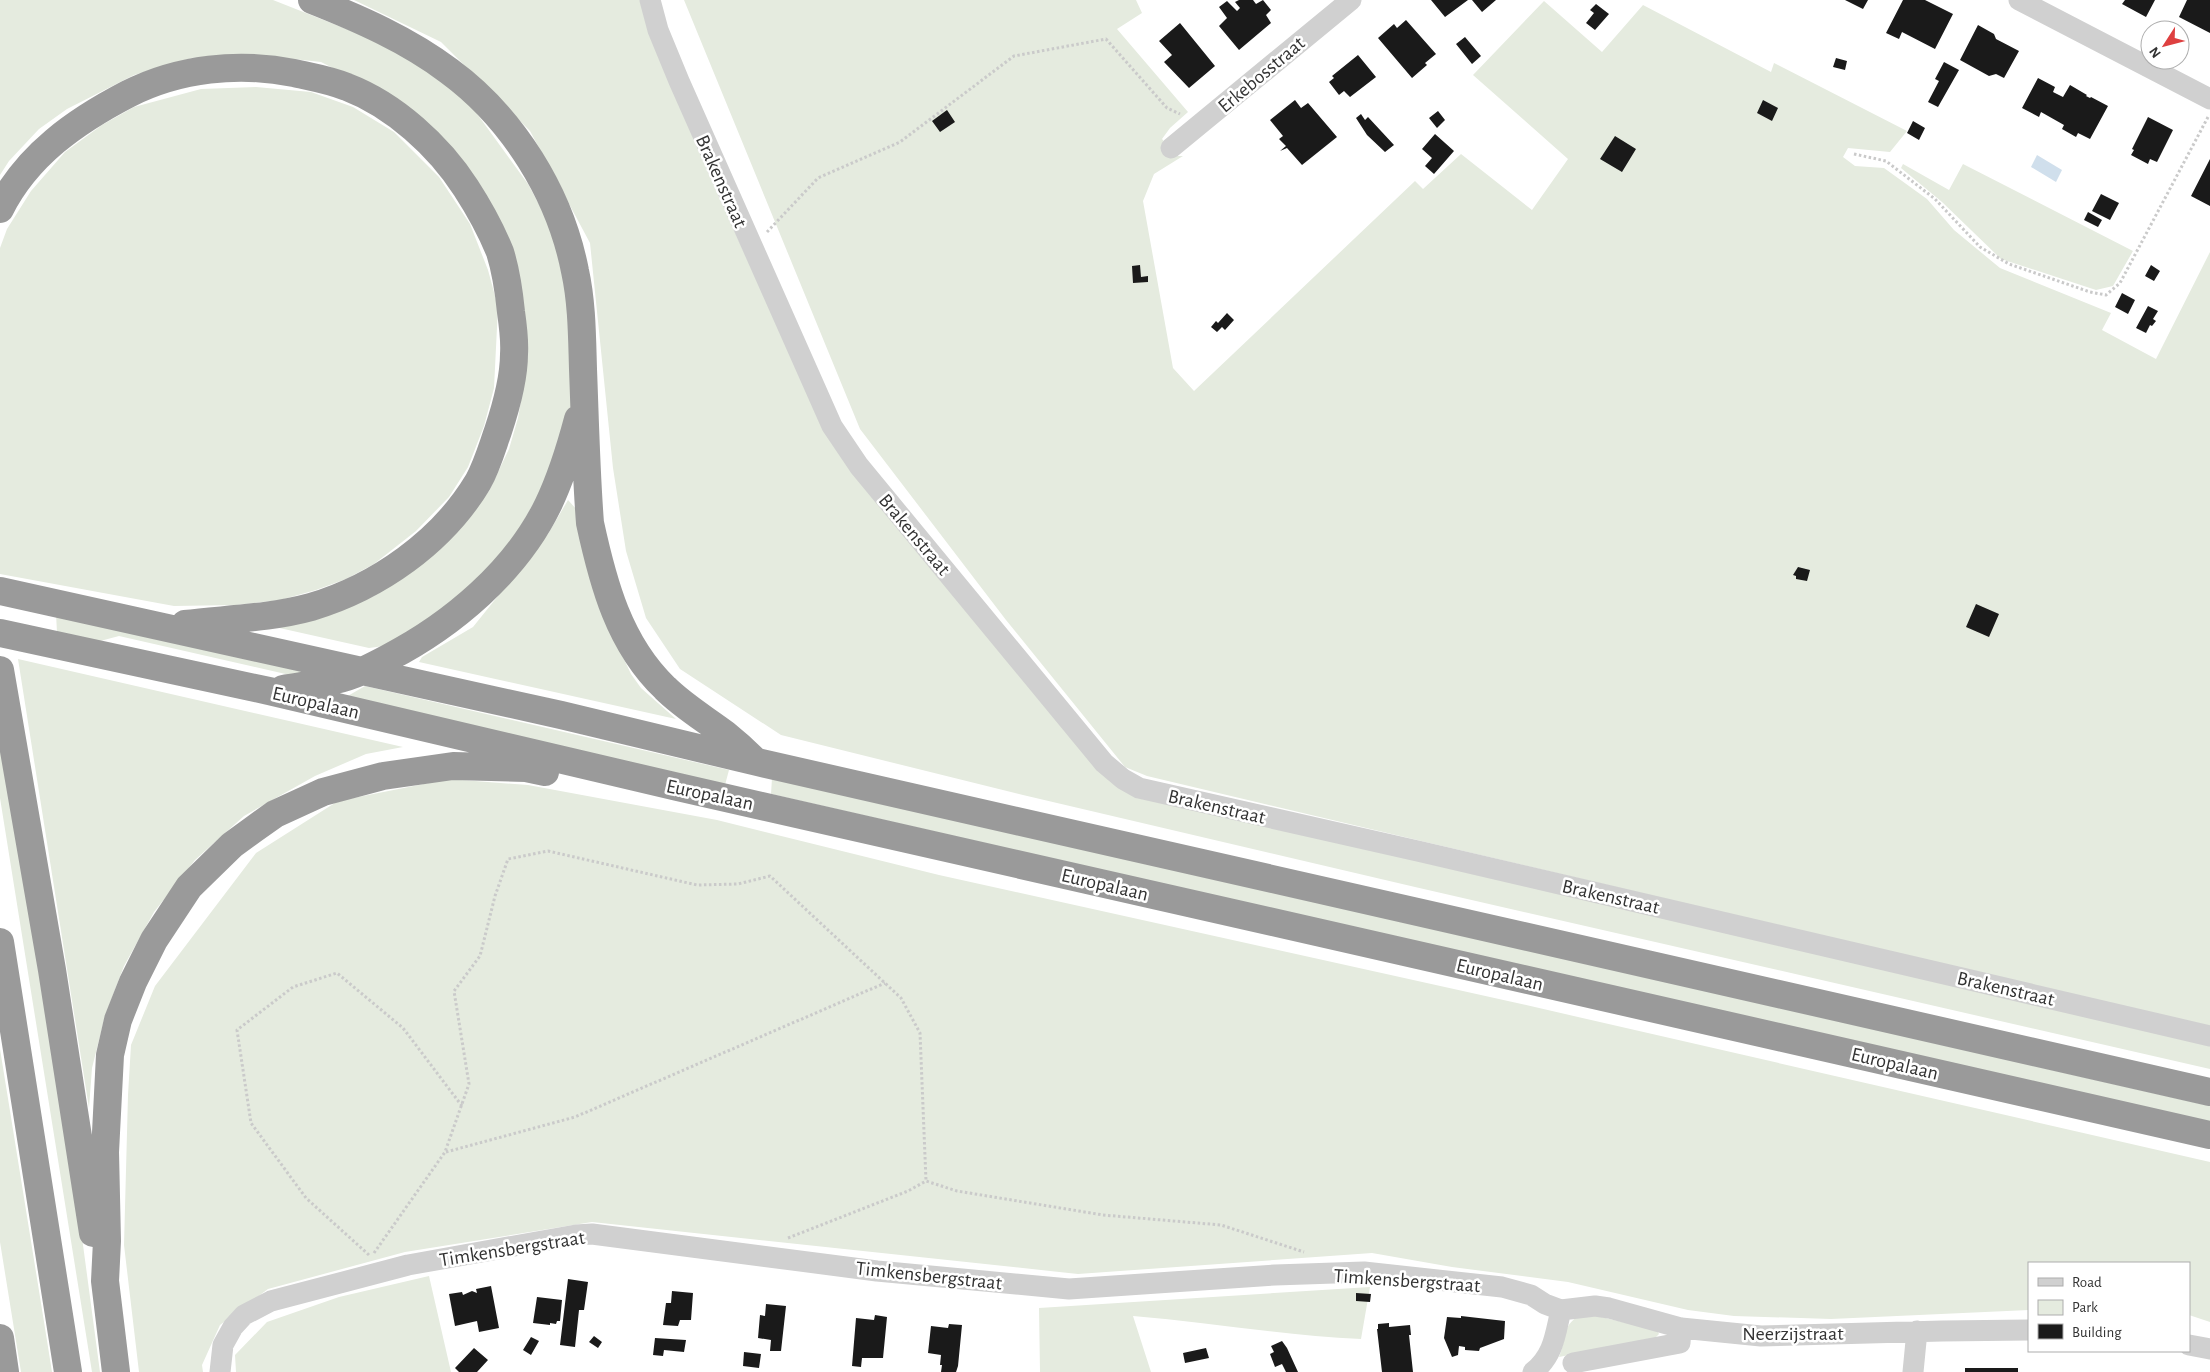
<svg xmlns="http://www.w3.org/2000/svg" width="2210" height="1372" font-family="'Alegreya Sans',sans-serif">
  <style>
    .green { fill: #e5ebdf }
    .water { fill: #d0dfec }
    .building { fill: #1a1a1a }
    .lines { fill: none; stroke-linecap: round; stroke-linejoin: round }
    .path { stroke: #cacaca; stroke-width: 3; stroke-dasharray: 2.5 2.5; stroke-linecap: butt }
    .minor { stroke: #d0d0d0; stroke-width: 21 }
    .highway { stroke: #9a9a9a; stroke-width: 28 }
    .labels { text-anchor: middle; stroke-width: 5; stroke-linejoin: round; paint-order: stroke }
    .street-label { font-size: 20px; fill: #333; stroke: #fff }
  </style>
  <rect width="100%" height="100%" fill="#fff"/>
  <path class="green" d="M0 0H273L397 49 447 83 475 111 528 184 551 227 572 315 576 368 570 414 549 476 509 547 449 608 391 645 369 648 275 627 347 607 374 596 429 557 460 526 489 491 509 449 518 418 524 383 512 255 372 88 321 62 265 56 222 55 192 58 134 75 67 109 39 129 9 161 0 175Z
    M354 0H640L718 195 828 437 1108 778 2210 1042V1069L1415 887 1023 795 781 735 680 669 646 618 626 551 613 468 590 243 530 131 441 42Z
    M684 0H1136L1142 13 1117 29 1188 112 1170 128 1162 139 1177 156H1183L1154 174 1143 201 1173 368 1194 391 1415 181 1423 189 1461 154 1532 210 1568 159 1473 75 1544 1 1602 52 1643 5 1771 72 1774 63 1907 131 1890 152 1848 148 1843 157 1855 166 1884 168 1927 199 1954 230 2000 268 2111 313 2102 330 2156 359 2210 252V1028L1147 776 1125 767 1006 620 860 429Z
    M256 87 311 92 353 107 394 132 439 177 470 224 488 270 498 307 494 388 484 426 468 467 449 497 416 531 374 564 346 579 316 590 280 600 236 605 174 606 0 574V248L7 229 31 191 65 152 102 125 134 107 201 89Z
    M1903 164 1949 190 1963 164 2133 251 2113 286 2096 290 2001 259 1942 202 1901 168Z
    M568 500 577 510 605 619 631 674 641 688 676 719 419 662 422 657 473 627 548 534Z
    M56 613 315 673 303 678 119 636 89 644 57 633Z
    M18 659 403 747 366 754 315 776 244 816 195 860 154 912 124 966 105 1016 92 1068 89 1108Z
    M365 686 729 770 725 785 346 697Z
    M0 718 75 1185 100 1372H92L0 798Z
    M772 778 2210 1106V1125L771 794Z
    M449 779 528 785 717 820 939 875 1517 1003 2210 1162V1322L2189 1315V1263H2029V1310L1831 1319 1734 1316 1688 1310 1568 1282 1452 1267 1372 1253 1078 1274 592 1222 405 1252 268 1289 220 1325 202 1365 203 1372H139L124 1245 128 1095 131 1045 155 986 256 853 338 801Z
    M0 1049 45 1328 52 1372H21L0 1242Z
    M429 1276 451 1372H236L235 1355 267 1322 339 1297Z
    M1370 1287 1361 1339C1285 1336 1209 1322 1133 1316L1151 1372H1040L1039 1308Z
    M1584 1313 1657 1330 1659 1334 1655 1338 1559 1357C1568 1336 1560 1325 1584 1313Z"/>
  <path class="water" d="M2037 155 2062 170 2056 182 2031 167Z"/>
  <path class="building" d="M1239 0H1253L1256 4 1263 0 1271 10 1266 15 1271 23 1239 50 1219 26 1227 18 1219 7 1227 1 1237 11 1240 8 1235 2Z
    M1431 0H1468L1445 17Z
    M1472 0H1496L1482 12Z
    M1845 0H1868L1863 9Z
    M1903 0H1925L1953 14 1935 49 1902 32 1899 39 1886 33Z
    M2125 0H2155L2146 17 2122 4Z
    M2187 0H2210V33L2179 17Z
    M1596 4 1609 14 1595 30 1586 23 1594 13 1590 10Z
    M1406 20 1436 54 1425 63 1427 65 1412 78 1378 38 1394 24 1397 28Z
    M1180 23 1215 66 1189 88 1164 62 1172 55 1159 41Z
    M1978 25 1994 34 1996 39 2019 51 2004 78 1996 74 1989 76 1960 60Z
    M1465 37 1481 56 1472 64 1456 44Z
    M1358 55 1376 77 1350 97 1344 91 1339 95 1329 82 1334 78 1332 76Z
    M1836 58 1847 61 1845 70 1833 67Z
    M1944 62 1959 70 1938 107 1928 102 1939 81 1935 79Z
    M2038 78 2055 87 2053 92 2063 97 2070 85 2087 95 2086 96 2090 98 2091 97 2108 106 2090 139 2078 133 2076 137 2062 129 2064 125 2041 112 2039 117 2022 108Z
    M1295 100 1301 108 1308 103 1337 137 1302 165 1287 148 1280 151 1286 146 1279 139 1283 136 1270 120Z
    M1763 100 1778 108 1772 121 1757 113Z
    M947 110 955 122 940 132 932 121Z
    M1438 111 1445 120 1437 128 1429 118Z
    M1361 114 1365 120 1368 117 1394 145 1385 152 1367 135 1356 118Z
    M2148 117 2173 130 2157 162 2150 159 2148 164 2131 155 2134 150 2132 149Z
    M1913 121 1925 128 1919 140 1907 133Z
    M1435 134 1454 151 1434 174 1425 166 1432 158 1422 149Z
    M1615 136 1636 149 1622 172 1600 159Z
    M2210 159V206L2191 196Z
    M2101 194 2119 203 2110 220 2092 211Z
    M2088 212 2102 220 2098 227 2084 220Z
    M1140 265 1141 277 1148 276V282L1133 283 1132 266Z
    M2151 265 2160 271 2154 281 2145 276Z
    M2122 293 2135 300 2128 314 2115 307Z
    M2148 306 2158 311 2153 319 2156 321 2152 326 2150 325 2146 333 2136 328Z
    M1227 313 1234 320 1225 330 1222 327 1217 332 1211 327 1216 321 1218 323Z
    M1798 567 1810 570 1807 581 1796 579V576L1793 575Z
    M1976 604 1999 614 1989 637 1966 627Z
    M568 1279 588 1282 584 1310H579L575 1347 560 1345Z
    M491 1286 499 1328 479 1332 477 1321 455 1326 449 1294 462 1292 463 1295 472 1291 477 1293 476 1289Z
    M672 1291 693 1293 691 1320H680L678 1326 663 1325 666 1303H671Z
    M1356 1293 1371 1294 1370 1302 1356 1301Z
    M537 1297 562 1300 560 1321H557L556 1324 550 1323V1325L533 1323Z
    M766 1304 786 1306 781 1351H770L771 1340 758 1338 760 1315 765 1316Z
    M875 1315 887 1317 883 1358H862L861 1367 852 1366 856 1318 874 1320Z
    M1461 1316 1505 1321 1504 1339 1480 1348 1479 1351 1465 1350V1347L1459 1346 1458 1355 1452 1357 1444 1338 1447 1317 1461 1318Z
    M1389 1323V1327L1410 1325 1411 1335H1409L1413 1372H1382L1377 1329H1378V1324Z
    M949 1324 962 1325 958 1366 956 1372H941L942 1365H940L941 1355 928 1353 931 1326 948 1328Z
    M594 1336 602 1342 598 1348 589 1342Z
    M531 1337 539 1341 531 1355 523 1350Z
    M655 1338 686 1340 684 1352 664 1350 663 1356 653 1355Z
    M1282 1341 1287 1348 1298 1372H1286L1282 1364 1275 1367 1270 1354 1274 1352 1271 1346Z
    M474 1348 488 1360 477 1372H459L455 1368Z
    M1206 1348 1209 1358 1185 1363 1183 1353Z
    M744 1352 761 1354 759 1368 743 1366Z
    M1965 1368H2018V1372H1965Z"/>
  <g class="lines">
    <path class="path" d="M1854 154 1886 161 1935 199 1980 247 2009 264 2090 292 2106 295 2120 283 2208 117
      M767 232 818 178 900 142 1014 56 1106 39 1167 108 1180 114
      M446 1152 575 1117 885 983
      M788 1238 908 1191 926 1181 957 1191 1103 1215 1221 1225 1304 1252
      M374 1253 445 1152 469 1084 454 991 480 956 495 896 508 859 548 851 697 885 738 884 770 876 901 998 920 1033 926 1181
      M369 1255 306 1198 251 1123 237 1030 293 987 337 973 403 1028 462 1106"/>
    <path class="minor" d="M650 0 658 30 679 81 832 426 859 466 1104 763 1123 779 1139 788 1422 852 2210 1036
      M2019 0 2210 99
      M1171 148 1351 0
      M2189 1345 2210 1349
      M1573 1363 1680 1343 1681 1328
      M220 1372 223 1345 233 1327 244 1315 271 1301 408 1265 576 1235 592 1234 877 1271 1069 1289 1275 1275 1364 1272 1502 1287 1531 1295 1545 1304 1561 1310 1595 1306 1609 1308 1681 1328 1761 1336 1942 1331 2029 1330
      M1533 1372C1554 1355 1555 1335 1561 1310
      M1913 1372 1917 1331"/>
    <path class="highway" d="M312 0C360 19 408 40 449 71 513 118 560 194 575 271 582 303 582 336 583 369 585 420 586 472 590 523 603 583 619 644 665 688 683 706 705 719 725 734 735 742 745 751 754 760
      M0 209C27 155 76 121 128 94 179 68 239 62 294 73 312 77 330 80 347 87 394 105 439 146 466 188 479 208 491 230 500 252 506 271 509 292 511 312 513 326 515 340 514 354 514 380 506 407 498 431 492 448 487 466 478 482 442 542 378 587 311 607 271 618 227 619 185 624
      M0 591 561 715 757 762 2210 1092
      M0 633 269 691 678 787 2210 1135
      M0 670 52 970 93 1233
      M283 689C300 686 318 684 335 680 354 676 371 667 388 658 452 625 516 571 548 505 561 478 570 449 578 419
      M0 942 68 1372
      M0 1338 5 1372
      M116 1372 105 1281 107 1241 105 1152 110 1055 118 1020 133 982 154 940 189 887 232 845 254 829 275 814 323 792 383 776 453 766 526 768 545 772"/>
  </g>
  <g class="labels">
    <g class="street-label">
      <text transform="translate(1261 74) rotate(-40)" y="7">Erkebosstraat</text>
      <text transform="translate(722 181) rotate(66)" y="7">Brakenstraat</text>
      <text transform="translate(915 534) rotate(50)" y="7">Brakenstraat</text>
      <text transform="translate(316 702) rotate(13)" y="7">Europalaan</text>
      <text transform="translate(710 794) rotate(12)" y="7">Europalaan</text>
      <text transform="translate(1217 806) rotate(13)" y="7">Brakenstraat</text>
      <text transform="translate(1105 884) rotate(13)" y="7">Europalaan</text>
      <text transform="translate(1611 896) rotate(13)" y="7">Brakenstraat</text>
      <text transform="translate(1500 974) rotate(13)" y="7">Europalaan</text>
      <text transform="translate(2006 988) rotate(13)" y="7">Brakenstraat</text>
      <text transform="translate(1895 1063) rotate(13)" y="7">Europalaan</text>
      <text transform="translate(512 1248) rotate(-9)" y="7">Timkensbergstraat</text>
      <text transform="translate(929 1275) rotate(6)" y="7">Timkensbergstraat</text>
      <text transform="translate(1407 1280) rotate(4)" y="7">Timkensbergstraat</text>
      <text x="1793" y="1340">Neerzijstraat</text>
    </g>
  </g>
  <rect x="2028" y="1262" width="162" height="90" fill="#ffffff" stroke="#adadad"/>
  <rect x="2038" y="1278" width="25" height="8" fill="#d0d0d0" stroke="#adadad"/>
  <text x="2072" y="1287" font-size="15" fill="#333333">Road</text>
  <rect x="2038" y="1300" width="25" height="15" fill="#e5ebdf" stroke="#adadad"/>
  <text x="2072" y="1312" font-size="15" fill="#333333">Park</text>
  <rect x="2038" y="1324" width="25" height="15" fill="#1a1a1a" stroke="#adadad"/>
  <text x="2072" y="1337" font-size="15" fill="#333333">Building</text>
  <g transform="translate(2165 45) rotate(234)"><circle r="24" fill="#ffffff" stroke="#adadad"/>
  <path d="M0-4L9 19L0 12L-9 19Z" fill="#de4040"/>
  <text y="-8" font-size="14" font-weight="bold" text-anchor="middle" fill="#333333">N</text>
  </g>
</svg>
